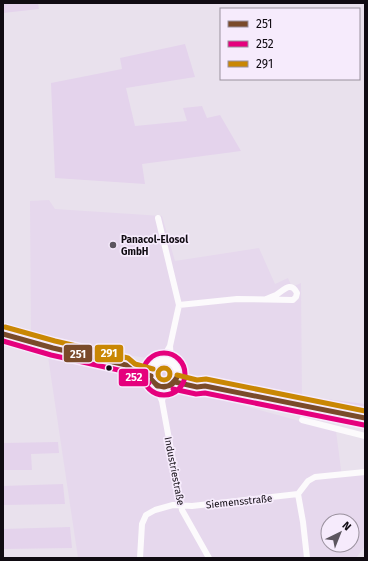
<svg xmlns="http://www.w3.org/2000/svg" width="368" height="561" font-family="'Fira Sans',sans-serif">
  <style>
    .built { fill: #e6d8ed; fill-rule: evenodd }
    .green { fill: #e4d3ec }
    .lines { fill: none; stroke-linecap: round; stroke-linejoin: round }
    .minor { stroke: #fcfafc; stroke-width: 6 }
    .major { stroke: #fcfafc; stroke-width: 8 }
    .bus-1-casing { stroke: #f6ebfc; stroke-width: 8 }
    .bus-2-casing { stroke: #f6ebfc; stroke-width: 8 }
    .bus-3-casing { stroke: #f6ebfc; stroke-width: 8 }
    .bus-1 { stroke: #7a4b2a; stroke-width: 5 }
    .bus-2 { stroke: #e5007d; stroke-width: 5 }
    .bus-3 { stroke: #c98704; stroke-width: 5 }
    .poi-dot { fill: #5c565f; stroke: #f6ebfc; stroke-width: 1.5 }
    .bus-dot { fill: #100b12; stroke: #f6ebfc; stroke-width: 1.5 }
    .labels { text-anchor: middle; stroke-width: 3.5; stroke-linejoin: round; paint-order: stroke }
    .poi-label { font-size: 10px; font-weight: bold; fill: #100b12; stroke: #f6ebfc; text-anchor: start }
    .street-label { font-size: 10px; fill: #100b12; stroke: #f6ebfc }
    .line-badge { stroke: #f6ebfc; stroke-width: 1.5 }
    .badge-label { font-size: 11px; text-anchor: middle; font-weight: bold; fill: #fff }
  </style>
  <rect width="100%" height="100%" fill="#e9e1ed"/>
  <path class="built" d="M49 200 55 209 162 216 175 261 259 248 275 284 288 278 292 287 301 283 302 402 241 392 183 375 176 362 48 344 31 334 30 201Z
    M47 350 143 379 154 392 171 391 179 388 336 431 342 477 365 474V546L356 558H78ZM328 521H352V545H328Z"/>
  <path class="green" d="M3 3H38L39 9 3 13Z
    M185 44 195 77 126 88 135 126 187 121 183 108 202 106 207 118 220 115 241 151 142 164 145 184 55 178 51 83 122 69 120 58Z
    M156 374a9 9 0 1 1 18 0a9 9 0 1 1-18 0Z
    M302 396 365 404V412L302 402Z
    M58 442 59 453 31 454 32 470H3V443Z
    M63 484 65 504 3 505V486Z
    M70 527 72 548 3 549V529Z"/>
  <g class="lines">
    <path class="minor" d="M158 218 179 305 170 346 171 362
      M179 305 237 299 293 300 296 297 297 293C291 281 284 290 276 295 273 296 269 298 266 299
      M162 360 170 346
      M158 386 159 394 162 401 182 510 209 558
      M162 401 165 387
      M302 420 365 436
      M140 558 142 524 146 515 155 510 173 505 192 506 298 494
      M307 558 303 522 298 494 308 481 315 477 365 472"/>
    <path class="major" d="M3 334 126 365 133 366 151 370
      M150 374a14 14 0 1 1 28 0a14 14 0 1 1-28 0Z
      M175 382 197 387 205 386 365 418"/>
    <g class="bus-1-casing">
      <path id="bus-1" d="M3 334 53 348 126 365 132 370 151 376
        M152 380C161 391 170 388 177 377
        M152 380 157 386C166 387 174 387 177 377
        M175 382 197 387 205 386 365 418"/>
    </g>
    <g class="bus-2-casing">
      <path id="bus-2" d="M3 341 51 355 123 371 129 376 149 383
        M143 374a21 21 0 1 1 42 0a21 21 0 1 1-42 0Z
        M173 389 196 394 205 393 364 425"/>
    </g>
    <g class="bus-3-casing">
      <path id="bus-3" d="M5 327 55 341 128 358 135 364 153 369
        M158 374a6 6 0 1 1 12 0a6 6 0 1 1-12 0Z
        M177 375 197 380 206 379 365 411"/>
    </g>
    <use href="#bus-1" class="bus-1"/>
    <use href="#bus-2" class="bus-2"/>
    <use href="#bus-3" class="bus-3"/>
  </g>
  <circle class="poi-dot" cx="113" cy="245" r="4"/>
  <circle class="bus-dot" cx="109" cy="368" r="3.5"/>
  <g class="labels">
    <g class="poi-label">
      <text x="121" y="243">Panacol-Elosol<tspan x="121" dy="12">GmbH</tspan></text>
    </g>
    <g class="street-label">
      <text transform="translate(175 471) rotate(79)" y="4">Industriestraße</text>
      <text transform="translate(239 501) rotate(-6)" y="4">Siemensstraße</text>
    </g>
  </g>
  <g class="line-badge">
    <rect x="94" y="344" width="30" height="19" rx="4" fill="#c98704"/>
    <rect x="63" y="344" width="30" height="19" rx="4" fill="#7a4b2a"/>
    <rect x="118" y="368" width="31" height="19" rx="4" fill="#e5007d"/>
  </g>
  <g class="badge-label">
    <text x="109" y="357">291</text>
    <text x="78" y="358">251</text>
    <text x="134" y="381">252</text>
  </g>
  <rect width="368" height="561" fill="none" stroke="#100b12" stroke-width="8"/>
  <rect x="220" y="8" width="140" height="72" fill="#f6ebfc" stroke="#9a919e"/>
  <rect x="228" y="21" width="20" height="6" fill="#7a4b2a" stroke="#9a919e"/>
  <text x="256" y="28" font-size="12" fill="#100b12">251</text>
  <rect x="228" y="41" width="20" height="6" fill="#e5007d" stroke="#9a919e"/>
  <text x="256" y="48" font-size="12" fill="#100b12">252</text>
  <rect x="228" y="61" width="20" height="6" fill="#c98704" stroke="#9a919e"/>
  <text x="256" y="68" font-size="12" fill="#100b12">291</text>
  <g transform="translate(340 533) rotate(43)"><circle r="19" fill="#f6ebfc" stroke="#9a919e"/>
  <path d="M0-3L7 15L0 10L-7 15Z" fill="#5c565f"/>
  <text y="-6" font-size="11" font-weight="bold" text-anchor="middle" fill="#100b12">N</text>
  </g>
</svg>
